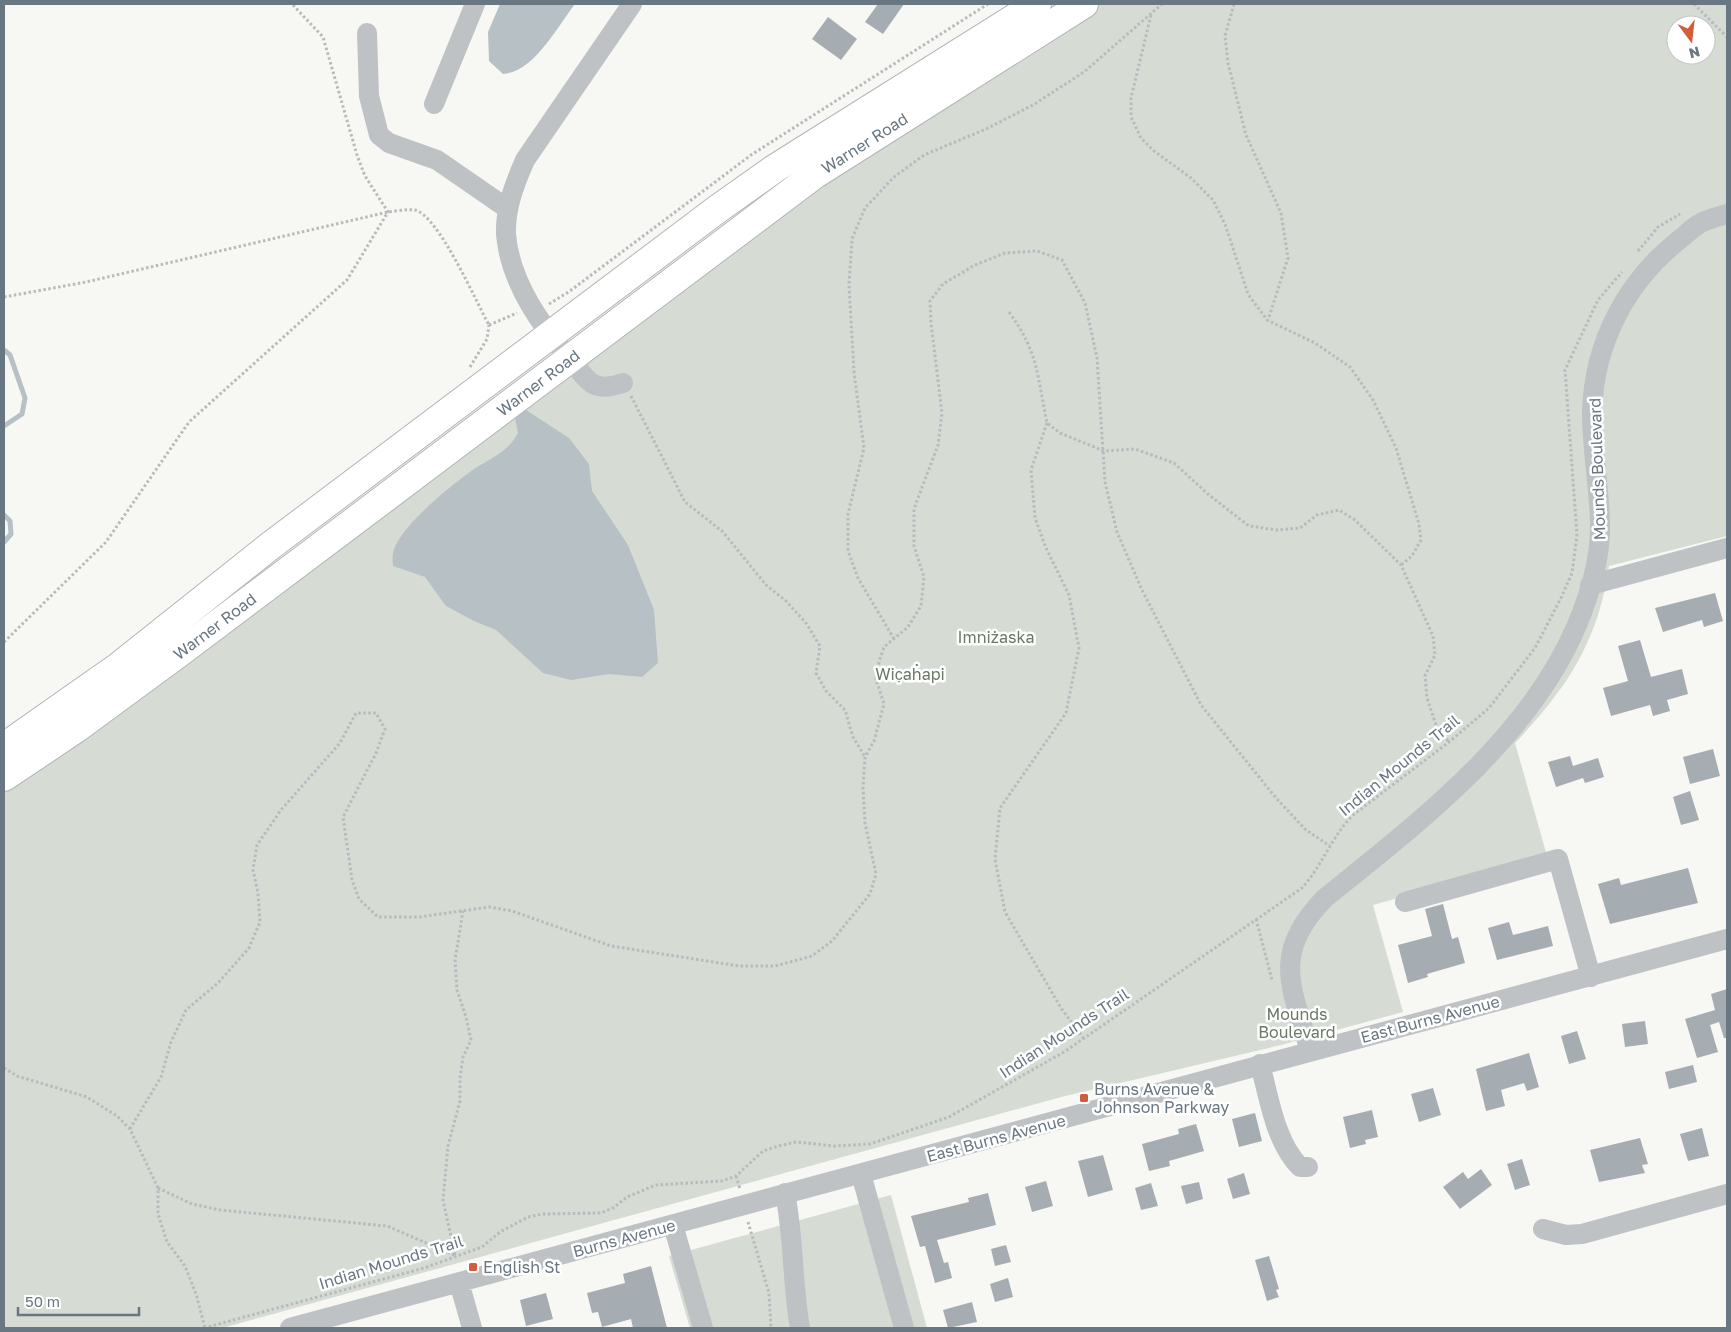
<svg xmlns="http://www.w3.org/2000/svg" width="1731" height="1332" font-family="'Golos Text',sans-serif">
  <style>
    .green { fill: #d6dbd4; fill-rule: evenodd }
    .water { fill: #b7c1c5 }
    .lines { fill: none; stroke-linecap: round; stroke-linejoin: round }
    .stream { stroke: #b7c1c5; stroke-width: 5 }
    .building { fill: #a6adb2 }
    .highway-casing { stroke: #b2b5b8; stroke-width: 30 }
    .path { stroke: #b8bbbd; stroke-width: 3; stroke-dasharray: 2.5 2.5; stroke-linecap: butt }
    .minor { stroke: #bec2c5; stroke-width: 20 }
    .highway { stroke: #fff; stroke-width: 28 }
    .poi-dot { fill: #d15e3a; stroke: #fff; stroke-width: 2 }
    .labels { text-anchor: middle; stroke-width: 5; stroke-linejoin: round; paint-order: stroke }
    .street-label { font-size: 16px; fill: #697782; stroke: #fff }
    .park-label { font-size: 16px; fill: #6b7a67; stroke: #fff }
    .poi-label { font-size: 16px; fill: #697782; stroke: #fff; text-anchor: start }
  </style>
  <rect width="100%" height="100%" fill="#f7f7f4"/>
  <path class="green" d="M1101 4H1727V536L1609 566C1598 642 1567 688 1515 743L1547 856 1373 905 1403 1012 1281 1045 1061 1097 222 1328H4V786L819 182ZM1676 25H1706V55H1676Z
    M891 1195 927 1328H690L669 1256Z"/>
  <path class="water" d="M500 4H575C557 27 534 72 503 74L489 61 488 32Z
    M526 410 569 438 589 464 592 491 628 545 654 610 658 663 642 677 609 674 571 680 543 673 496 630 474 621 446 606 425 577 393 566C393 562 392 558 393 554 396 529 454 483 474 469 491 458 509 451 518 433L515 418Z"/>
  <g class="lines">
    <path class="stream" d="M4 350 10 355 25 398 22 414 4 426
      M4 515 10 521 11 534 4 542"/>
  </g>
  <path class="building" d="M878 4H904L883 34 865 22Z
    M828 17 857 39 841 60 812 39Z
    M1715 593 1723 621 1704 627 1702 620 1663 632 1655 608Z
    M1640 640 1651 677 1682 669 1688 694 1667 700 1670 711 1653 716 1650 705 1611 716 1603 688 1628 681 1618 646Z
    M1713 749 1720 776 1690 784 1683 757Z
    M1570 756 1573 766 1598 758 1604 777 1585 783 1583 778 1556 787 1548 762Z
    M1690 791 1699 820 1681 825 1673 797Z
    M1688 868 1698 903 1610 924 1598 884 1619 878 1621 885Z
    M1443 904 1452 939 1458 937 1465 963 1427 974 1428 977 1408 983 1398 945 1432 936 1425 909Z
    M1509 922 1513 935 1548 926 1553 946 1497 960 1488 928Z
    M1727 989V1038H1724L1719 1022 1710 1025 1718 1052 1697 1058 1685 1019 1715 1010 1711 994Z
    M1645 1021 1648 1044 1625 1047 1622 1024Z
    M1577 1031 1586 1059 1569 1064 1561 1036Z
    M1529 1053 1539 1087 1527 1091 1524 1083 1501 1090 1505 1106 1486 1111 1476 1069Z
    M1693 1065 1697 1082 1669 1089 1665 1072Z
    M1433 1088 1441 1115 1419 1122 1411 1094Z
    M1372 1110 1378 1137 1365 1140 1366 1144 1350 1148 1343 1117Z
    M1255 1113 1262 1141 1239 1147 1232 1119Z
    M1196 1124 1204 1151 1169 1161 1170 1166 1149 1171 1142 1144 1179 1134 1178 1129Z
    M1702 1128 1709 1156 1688 1161 1680 1134Z
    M1640 1138 1648 1164 1642 1165 1645 1173 1599 1182 1590 1150Z
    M1103 1155 1113 1190 1088 1197 1078 1161Z
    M1522 1159 1530 1185 1515 1190 1507 1164Z
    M1481 1169 1492 1185 1460 1209 1443 1187 1463 1172 1468 1179Z
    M1244 1173 1250 1194 1233 1199 1227 1179Z
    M1046 1181 1053 1206 1032 1212 1025 1187Z
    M1199 1182 1203 1199 1186 1204 1181 1186Z
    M1151 1183 1158 1206 1141 1210 1135 1188Z
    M988 1193 996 1225 937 1240 944 1263 948 1262 952 1278 935 1283 925 1246 920 1247 911 1216 969 1202 968 1198Z
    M1006 1245 1011 1262 995 1266 991 1249Z
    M1269 1256 1279 1289 1276 1290 1279 1297 1267 1301 1255 1260Z
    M651 1266 667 1328H633L631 1319 602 1327 598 1312 592 1313 587 1293 625 1283 623 1274Z
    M1008 1278 1013 1297 995 1302 990 1284Z
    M546 1293 553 1319 526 1326 520 1300Z
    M972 1302 977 1322 948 1328 943 1310Z"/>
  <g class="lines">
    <g class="highway-casing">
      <g id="highway">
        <path d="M4 747 118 667 270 546 719 208 774 169 1037 4"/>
        <path id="s1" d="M4 777 77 728 179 653 814 175 1084 4"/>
      </g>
    </g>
    <path class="path" d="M1234 4 1225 36 1228 63 1246 135 1281 213 1288 258 1268 320
      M1694 4 1727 37
      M1151 15 1131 98V117L1141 138 1154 151 1191 178 1213 200 1225 224 1248 294 1267 320 1315 343 1350 367 1373 400 1396 448 1419 524 1421 540 1412 556 1401 565
      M1638 251 1658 227 1680 214
      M4 297 86 282 388 212C396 211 407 209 415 210 439 216 476 302 489 325
      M549 304 570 291 751 155 988 4
      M1009 312C1039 353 1037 376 1047 423L1060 433 1104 451 1135 449 1174 463 1209 495 1249 526 1277 530 1300 528 1317 515 1339 510 1355 520 1401 565 1433 636 1435 655 1425 676 1427 698 1436 725 1449 742
      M489 325 517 313
      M470 367 487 339 489 325
      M631 396 685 502 723 532 766 585 786 601 806 623 820 646 816 673 826 691 845 710 853 737 865 757
      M1047 423 1031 470 1035 518 1046 548 1069 595 1079 648 1066 713 1000 808 995 859 1005 912 1061 1008 1084 1039
      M894 639 858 578 848 551V514L864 448 854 372 849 285 852 239 865 208 894 177 924 155 986 129 1033 105 1084 72 1162 4
      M4 642 106 542 189 422 347 280 388 212 365 176 357 155 323 37 292 4
      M1256 919 1272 980
      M4 1068 17 1076 87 1097 117 1116 130 1129 158 1188V1214L167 1242 185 1266 196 1294 205 1328
      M130 1129 161 1077 171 1042 186 1010 218 983 249 948 260 922 258 893 253 870 257 845 281 810 340 743 356 713H376L385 729 376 753 343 817 352 880 359 899 378 917H419L489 907 512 911 611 946 739 966H775L812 956 832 941 870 894 876 874 865 823 863 788 865 757 874 741 884 704 876 679 879 662 884 647 908 627 921 606 924 577 914 546V509L938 445 942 413 931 323 930 301 943 284 975 265 1005 253 1037 251 1062 260 1085 303 1097 358 1105 482 1117 532 1142 590 1201 705 1276 798 1306 830 1330 846
      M736 1176 740 1189
      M158 1188 192 1204 220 1210 387 1226 454 1255
      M748 1222 769 1293 771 1328
      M455 1255 443 1200 448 1146 460 1101V1078L463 1057 471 1040 466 1017 457 990 455 960 463 911
      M204 1328 424 1268 482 1247 500 1232 528 1217 542 1214 601 1213 613 1208 627 1197 656 1185 722 1181 736 1176 763 1151 778 1146 796 1142 834 1146 870 1144 949 1117 1064 1052 1302 888C1322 866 1332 836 1353 815L1449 742 1489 708 1535 648 1561 598 1572 573 1577 535 1565 370 1598 300 1622 272"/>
    <path class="minor" d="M367 33 369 96 379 135 389 143 437 160 508 209
      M434 104 475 4
      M623 383C613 386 603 389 593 384 586 380 580 371 575 365 543 328 510 284 506 234 505 208 515 183 525 160L632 4
      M1590 585 1727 548
      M1405 902 1558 859 1591 977
      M1310 1051C1291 986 1271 953 1325 898 1420 821 1528 740 1577 625 1590 594 1601 557 1600 522 1599 486 1592 449 1592 412 1594 343 1626 282 1679 240 1686 235 1692 228 1699 224 1707 219 1718 217 1727 214
      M1260 1064C1269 1097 1275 1142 1300 1167H1308
      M861 1174 904 1328
      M785 1193C794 1237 792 1283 800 1328
      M673 1225 703 1328
      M1543 1229 1566 1235 1582 1234 1727 1194
      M459 1282 472 1328
      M290 1328 1727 939"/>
    <use href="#highway" class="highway"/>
  </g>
  <g class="poi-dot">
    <rect x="1079" y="1093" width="10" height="10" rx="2.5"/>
    <rect x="468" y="1262" width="10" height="10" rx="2.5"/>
  </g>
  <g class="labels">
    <g class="street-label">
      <text dy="6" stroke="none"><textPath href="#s1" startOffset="1069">Warner Road</textPath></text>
      <text dy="6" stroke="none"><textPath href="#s1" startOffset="664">Warner Road</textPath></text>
      <text transform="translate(1597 469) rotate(-92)" y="6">Mounds Boulevard</text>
      <text dy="6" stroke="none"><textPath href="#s1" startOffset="259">Warner Road</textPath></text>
      <text transform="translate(1399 765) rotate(-39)" y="6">Indian Mounds Trail</text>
      <text transform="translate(1430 1019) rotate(-15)" y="6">East Burns Avenue</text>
      <text transform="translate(1064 1033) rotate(-33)" y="6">Indian Mounds Trail</text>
      <text transform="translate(996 1138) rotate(-15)" y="6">East Burns Avenue</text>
      <text transform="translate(624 1238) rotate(-15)" y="6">Burns Avenue</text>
      <text transform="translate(391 1262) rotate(-17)" y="6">Indian Mounds Trail</text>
    </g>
    <g class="park-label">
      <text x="996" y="643">Imniżaska</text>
      <text x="910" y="680">Wic̣aḣapi</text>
      <text x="1297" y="1020">Mounds<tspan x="1297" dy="18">Boulevard</tspan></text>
    </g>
    <g class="poi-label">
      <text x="1094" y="1095">Burns Avenue &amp;<tspan x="1094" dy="18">Johnson Parkway</tspan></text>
      <text x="483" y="1273">English St</text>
    </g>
  </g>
  <rect width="1731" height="1332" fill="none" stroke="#697782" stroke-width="10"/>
  <g transform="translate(1691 40) rotate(165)"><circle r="24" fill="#ffffff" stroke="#c3c9cd"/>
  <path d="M0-4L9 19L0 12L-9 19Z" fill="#d15e3a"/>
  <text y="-8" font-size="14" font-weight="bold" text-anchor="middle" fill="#697782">N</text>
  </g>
  <path d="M18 1307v8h121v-8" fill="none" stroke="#697782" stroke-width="2.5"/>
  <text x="25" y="1307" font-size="15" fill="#697782" stroke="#ffffff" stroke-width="4" paint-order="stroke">50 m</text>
</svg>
